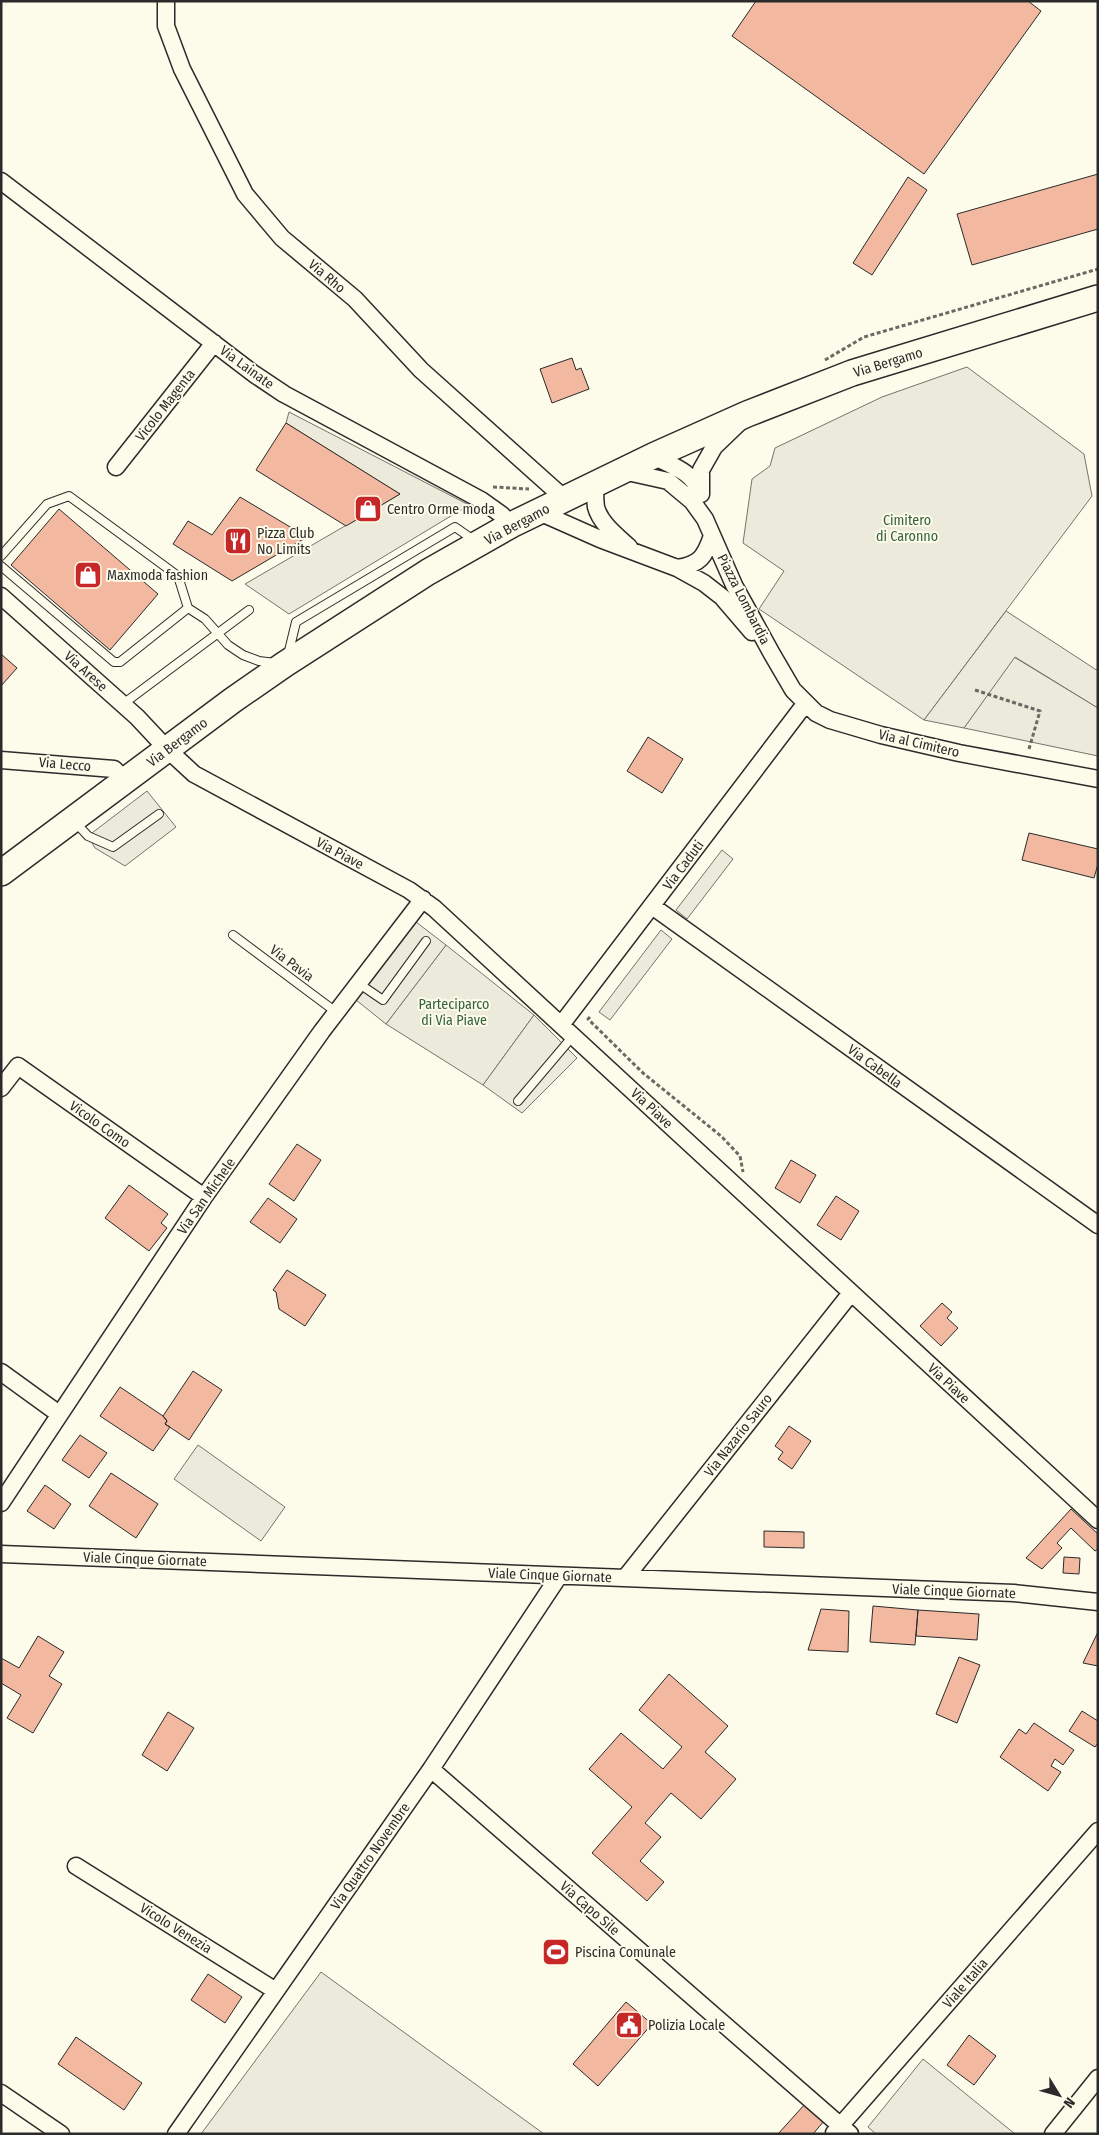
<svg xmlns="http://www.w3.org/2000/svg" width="1099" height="2135" font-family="'Fira Sans Condensed',sans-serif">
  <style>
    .green { fill: #ecebdb; stroke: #74746e }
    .parking { fill: #eceadb; stroke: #74746e }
    .building { fill: #f2b8a0; stroke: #2b2b2b }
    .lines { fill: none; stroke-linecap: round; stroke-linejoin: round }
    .lane-casing { stroke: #2b2b2b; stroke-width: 10 }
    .street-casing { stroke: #2b2b2b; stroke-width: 19 }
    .primary-casing { stroke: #2b2b2b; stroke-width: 28 }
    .path { stroke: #6a6964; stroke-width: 3; stroke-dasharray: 4 2.5; stroke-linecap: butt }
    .lane { stroke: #fdfbea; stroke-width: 8 }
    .street { stroke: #fdfbea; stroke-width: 16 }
    .primary { stroke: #fdfbea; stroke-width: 25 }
    .labels { text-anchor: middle; stroke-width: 4; stroke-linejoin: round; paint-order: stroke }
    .street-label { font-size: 14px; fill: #2b2b2b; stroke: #fdfbea }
    .poi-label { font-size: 14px; fill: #2b2b2b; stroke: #fdfbea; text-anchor: start }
    .park-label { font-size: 14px; fill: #34623c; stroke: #fdfbea }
  </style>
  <rect width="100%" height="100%" fill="#fdfbea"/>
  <path class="green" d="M967 367 1084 454 1092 496 924 720 759 609 784 571 743 543 752 479 770 466 775 448 882 397Z
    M1014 657 1098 708V756L964 728Z
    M446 945 534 1015 483 1085 386 1024Z
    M321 1972 544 2134H201Z
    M923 2059 1015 2134H876L868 2127Z"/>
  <path class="parking" d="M289 412 469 505 289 614 245 584 400 494 286 423Z
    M1006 611 1098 671V708L1015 657 964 728 924 720Z
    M147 791 176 827 125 866 95 848 88 836Z
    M722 850 733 859 687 919 676 910Z
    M416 922 446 945 386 1024 356 1000Z
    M661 930 672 939 610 1020 599 1012Z
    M534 1015 577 1058 522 1113 483 1085Z
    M198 1445 285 1507 261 1541 174 1479Z"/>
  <path class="building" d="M756 1H1028L1041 11 924 174 732 36Z
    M1098 174V229L972 265 957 214Z
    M908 177 927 190 872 275 853 263Z
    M572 358 576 370 581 368 589 389 552 403 540 369Z
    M286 423 400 494 346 526 256 470Z
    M240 497 307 537 232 581 173 544 188 521 212 535Z
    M59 509 158 594 110 650 11 565Z
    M1 654 17 668 1 686Z
    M648 737 683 759 662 793 627 771Z
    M1029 833 1098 849V864L1094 878 1022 860Z
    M297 1144 321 1160 294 1201 269 1184Z
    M791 1160 816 1175 800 1203 775 1188Z
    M129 1185 168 1214 161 1223 167 1228 149 1251 105 1218Z
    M836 1196 859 1211 841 1240 817 1225Z
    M268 1198 297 1219 280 1243 250 1222Z
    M287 1270 326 1295 305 1326 279 1309 276 1292 273 1290Z
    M942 1303 952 1312 947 1318 958 1328 941 1346 920 1326Z
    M193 1371 222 1390 189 1440 165 1424 167 1421 163 1416Z
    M120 1387 163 1416 167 1421 165 1424 170 1427 153 1451 100 1416Z
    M789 1426 811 1441 792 1469 778 1459 783 1452 775 1446Z
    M80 1435 107 1453 89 1478 62 1460Z
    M111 1473 158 1504 136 1538 89 1506Z
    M45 1485 71 1504 54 1529 27 1511Z
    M1071 1509 1098 1534V1549L1095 1551 1071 1528 1057 1543 1062 1548 1042 1569 1026 1558Z
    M764 1531 804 1532V1548L764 1547Z
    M1064 1557 1080 1558 1079 1574 1063 1573Z
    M873 1606 918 1610 915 1645 870 1642Z
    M821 1609 849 1611 848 1652 808 1650Z
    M918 1610 979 1614 977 1640 916 1636Z
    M1098 1632V1666L1083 1663Z
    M38 1636 64 1652 49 1676 62 1684 33 1733 7 1718 21 1695 1 1683V1658L19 1668Z
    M959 1657 980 1665 957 1723 936 1714Z
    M669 1674 728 1726 705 1752 736 1779 701 1819 671 1793 645 1823 661 1837 640 1861 664 1882 647 1901 592 1853 632 1807 589 1769 621 1733 663 1769 682 1747 639 1710Z
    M1082 1711 1098 1721V1743L1095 1747 1069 1731Z
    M168 1712 194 1728 167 1771 142 1755Z
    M1034 1723 1074 1750 1063 1765 1055 1759 1051 1766 1061 1772 1048 1791 1000 1757 1019 1729 1026 1734Z
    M208 1974 242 1997 225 2023 191 2000Z
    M626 2002 652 2024 598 2086 573 2064Z
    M969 2035 996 2056 974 2085 947 2065Z
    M76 2037 142 2083 124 2110 58 2064Z
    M805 2104 824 2121 813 2134H778Z"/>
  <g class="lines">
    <g class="lane-casing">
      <path id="lane" d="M1 556 47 504 69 496 178 576 188 608 205 619 228 645 243 655 259 661 275 663
        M1 566 114 662H120L188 608
        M288 655 296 622 455 527 475 541
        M123 704 249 610
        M75 822 88 836 113 847 159 814
        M233 935 336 1012
        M358 983 383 1000 426 941
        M518 1101 573 1036"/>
    </g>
    <g class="street-casing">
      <path id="street" d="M166 1V26L182 69 245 194 282 238 355 299 421 370 565 499
        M1 181 254 374 284 394 481 500 502 515 511 525
        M653 456C673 466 693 472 701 494
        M116 467 214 343
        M623 471 668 481 692 501 705 519 734 585 772 654 793 690 816 713 830 720 881 735 959 753 1098 779
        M595 484C595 491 595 500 596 507 600 523 617 536 629 547
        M701 494V470L714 447 739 423
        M539 512 600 539 677 568 704 583 722 597 752 632
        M677 568C700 565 705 556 712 536
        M1 596 137 717 167 749 194 774 409 890 434 908 1098 1520
        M1 760 114 769 125 780
        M652 906 1098 1225
        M561 1025 805 704
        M1 1088 18 1066 204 1197
        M1 1372 59 1414
        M1 1503 204 1197 322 1031 423 899
        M1 1554 1014 1593 1098 1602
        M625 1578 851 1293
        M431 1769 850 2134
        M76 1866 276 1991
        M1 2093 61 2134
        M834 2133 1098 1831
        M176 2134 431 1769 559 1576
        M1053 2134 1098 2078"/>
    </g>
    <g class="primary-casing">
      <path id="primary" d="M1 873 233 700 285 664 428 572 511 525 653 456 747 414 852 373 1098 298"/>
    </g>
    <path class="path" d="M825 360 864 337 1098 269
      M493 487 529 489
      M975 690 1040 711 1029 749
      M590 1017 588 1019 643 1073 721 1136 740 1156 743 1172"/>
    <use href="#lane" class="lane"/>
    <use href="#street" class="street"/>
    <use href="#primary" class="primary"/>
  </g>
  <defs>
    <g id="shop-square" transform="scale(1.4375)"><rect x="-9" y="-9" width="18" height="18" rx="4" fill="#c62828" stroke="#fdfbea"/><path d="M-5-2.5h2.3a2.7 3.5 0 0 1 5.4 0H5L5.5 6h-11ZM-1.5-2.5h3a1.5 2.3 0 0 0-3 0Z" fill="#fff"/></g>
    <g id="restaurant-square" transform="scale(1.4375)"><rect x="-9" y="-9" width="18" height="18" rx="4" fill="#c62828" stroke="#fdfbea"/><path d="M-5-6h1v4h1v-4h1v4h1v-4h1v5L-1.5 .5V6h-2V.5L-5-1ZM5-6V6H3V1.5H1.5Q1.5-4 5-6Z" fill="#fff"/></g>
    <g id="stadium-square" transform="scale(1.4375)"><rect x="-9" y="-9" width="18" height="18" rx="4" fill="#c62828" stroke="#fdfbea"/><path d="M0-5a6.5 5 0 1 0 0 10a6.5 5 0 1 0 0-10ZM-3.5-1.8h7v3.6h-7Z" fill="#fff"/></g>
    <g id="civic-square" transform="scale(1.4375)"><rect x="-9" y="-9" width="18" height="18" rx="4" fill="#c62828" stroke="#fdfbea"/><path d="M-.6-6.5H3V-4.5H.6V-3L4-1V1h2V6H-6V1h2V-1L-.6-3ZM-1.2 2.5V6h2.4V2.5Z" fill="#fff"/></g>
  </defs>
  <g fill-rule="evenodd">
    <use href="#shop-square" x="368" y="509"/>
    <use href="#restaurant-square" x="238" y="541"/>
    <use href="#shop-square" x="88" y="575"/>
    <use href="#stadium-square" x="556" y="1952"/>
    <use href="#civic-square" x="629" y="2025"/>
  </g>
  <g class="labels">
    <g class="street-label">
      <text transform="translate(327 276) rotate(40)" y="5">Via Rho</text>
      <text transform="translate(888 362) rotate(-17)" y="5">Via Bergamo</text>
      <text transform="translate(247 367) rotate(36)" y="5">Via Lainate</text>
      <text transform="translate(165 405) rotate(-52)" y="5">Vicolo Magenta</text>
      <text transform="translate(517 524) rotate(-28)" y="5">Via Bergamo</text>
      <text transform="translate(744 599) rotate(63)" y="5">Piazza Lombardia</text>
      <text transform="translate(86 671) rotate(42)" y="5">Via Arese</text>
      <text transform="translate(177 742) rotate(-37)" y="5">Via Bergamo</text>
      <text transform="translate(919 743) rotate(13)" y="5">Via al Cimitero</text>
      <text transform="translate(65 764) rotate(5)" y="5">Via Lecco</text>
      <text transform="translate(340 853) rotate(28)" y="5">Via Piave</text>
      <text transform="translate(683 865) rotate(-53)" y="5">Via Caduti</text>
      <text transform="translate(292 963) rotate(37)" y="5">Via Pavia</text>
      <text transform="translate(875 1066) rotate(36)" y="5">Via Cabella</text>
      <text transform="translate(652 1108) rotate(43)" y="5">Via Piave</text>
      <text transform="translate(100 1124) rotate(35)" y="5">Vicolo Como</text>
      <text transform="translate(206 1196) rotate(-55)" y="5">Via San Michele</text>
      <text transform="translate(949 1383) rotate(43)" y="5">Via Piave</text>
      <text transform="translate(738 1435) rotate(-52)" y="5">Via Nazario Sauro</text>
      <text transform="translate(145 1559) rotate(2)" y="5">Viale Cinque Giornate</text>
      <text transform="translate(550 1575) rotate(2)" y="5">Viale Cinque Giornate</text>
      <text transform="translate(954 1591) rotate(2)" y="5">Viale Cinque Giornate</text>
      <text transform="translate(370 1856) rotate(-55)" y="5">Via Quattro Novembre</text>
      <text transform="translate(590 1908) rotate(41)" y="5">Via Capo Sile</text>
      <text transform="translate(176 1928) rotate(32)" y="5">Vicolo Venezia</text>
      <text transform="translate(965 1983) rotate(-49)" y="5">Viale Italia</text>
    </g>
    <g class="poi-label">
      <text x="387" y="514">Centro Orme moda</text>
      <text x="257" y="538">Pizza Club<tspan x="257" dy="16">No Limits</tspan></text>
      <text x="107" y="580">Maxmoda fashion</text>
      <text x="575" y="1957">Piscina Comunale</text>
      <text x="648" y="2030">Polizia Locale</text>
    </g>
    <g class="park-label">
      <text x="907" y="525">Cimitero<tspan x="907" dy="16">di Caronno</tspan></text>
      <text x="454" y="1009">Parteciparco<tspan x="454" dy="16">di Via Piave</tspan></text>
    </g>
  </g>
  <rect width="1099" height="2135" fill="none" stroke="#2b2b2b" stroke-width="5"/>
  <g transform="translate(1059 2095) rotate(127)" stroke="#fdfbea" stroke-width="4" paint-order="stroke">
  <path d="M0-4L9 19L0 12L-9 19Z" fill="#2b2b2b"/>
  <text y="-8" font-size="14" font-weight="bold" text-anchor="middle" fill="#2b2b2b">N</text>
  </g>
</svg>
